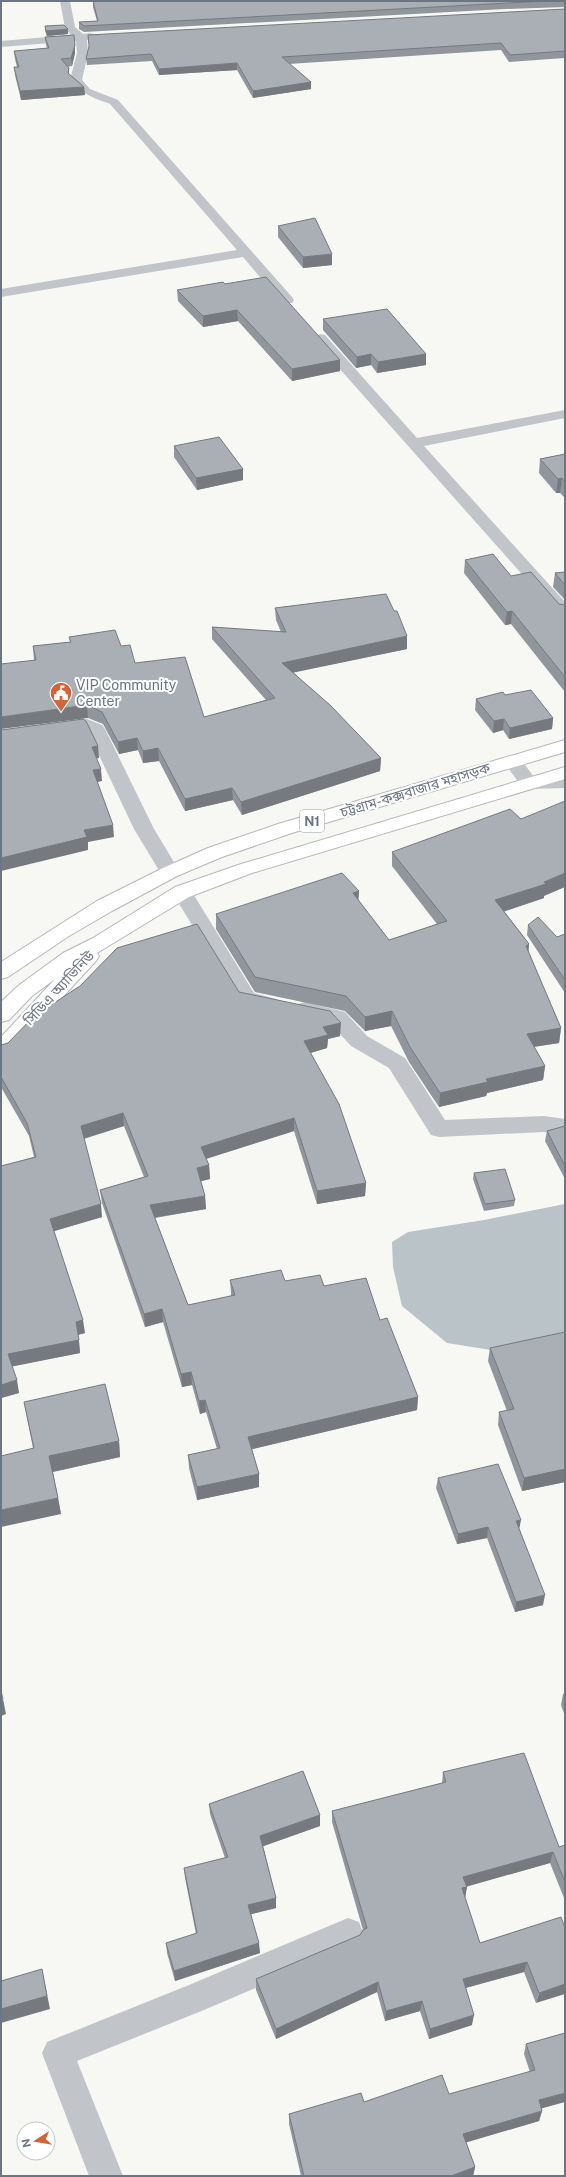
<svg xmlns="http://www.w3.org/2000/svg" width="566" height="2177" font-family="'Public Sans','Noto Sans Bengali',sans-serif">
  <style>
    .water { fill: #bac3c8 }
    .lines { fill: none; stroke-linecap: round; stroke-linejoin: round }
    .highway-casing { stroke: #b4b7ba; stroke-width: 2 }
    .minor { fill: #c1c4c8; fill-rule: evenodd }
    .highway { fill: #fff; fill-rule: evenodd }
    .wall { fill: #91969c }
    .shaded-wall { fill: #767a7f }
    .building { fill: #a9afb5; stroke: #767a7f }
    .labels { text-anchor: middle; stroke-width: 4; stroke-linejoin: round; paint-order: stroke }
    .shield { fill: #fff; stroke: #969fa8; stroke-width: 1 }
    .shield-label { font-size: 13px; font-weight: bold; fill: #697683 }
    .poi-label { font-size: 14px; fill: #697683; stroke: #fff; text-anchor: start }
    .street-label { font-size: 14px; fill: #697683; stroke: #fff }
  </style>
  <rect width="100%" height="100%" fill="#f7f7f4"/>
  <path class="water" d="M565 1204V1335L491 1350 447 1343 402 1306 393 1267 392 1242 408 1232 484 1220Z"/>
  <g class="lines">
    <g class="highway-casing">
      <path id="highway" d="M565 740V752L292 833 222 857 177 876 112 911 69 936 8 977 1 979V962L97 901 163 868 208 848 278 824Z
        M565 767V779L252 873 189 897 97 953 99 956 96 961 9 1055 1 1058V1037L55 979 32 996 9 1020 1 1022V1002L18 986 63 953 93 938 175 887 238 865Z"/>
    </g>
    <path class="minor" d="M60 1H70L75 27 83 34 91 33 96 36 95 38 87 40 88 53 82 80 90 89 118 100 292 297 294 300 292 303H282L243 257 1 297V289L237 250 110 104C94 98 81 94 70 80L77 53 76 41 1 47V41L71 35 65 28Z
      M320 334 325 335 417 438 565 410V418L424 446 565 602V617L559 616 315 341 313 338Z
      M87 719 102 725 105 729 154 829 180 872 177 876 170 878 163 876 160 872 134 829 88 732 84 730 1 741V731Z
      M512 755 519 757 534 777 565 776V788L529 789 522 787 503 761 505 757Z
      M182 886 189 887 254 993 276 999 280 1004 276 1009 269 1011 240 1004 172 892 175 887Z
      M305 1002 345 1012 367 1036 405 1058 445 1120 544 1116 565 1119V1135L544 1132 439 1137 431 1135 389 1068 351 1046 330 1023 298 1014 294 1009 298 1004Z
      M348 1918 359 1922 363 1933 359 1944 204 2010 77 2061 123 2176H89L42 2053 47 2042 189 1985Z"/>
    <use href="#highway" class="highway"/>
  </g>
  <path class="wall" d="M93 1H565V7L505 9 84 32 79 29V22L97 21 93 7Z
    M565 9V58L509 62 501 50 289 64 311 82V89L253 98 237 70 159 75 152 61 87 65 86 59Z
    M45 26 68 34 47 36 45 31Z
    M45 37 75 53 72 66 67 67 69 68V74L84 87 85 95 21 100 15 75 14 67H17L15 59 14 51 47 48 46 45Z
    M278 226 332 265 303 268 278 237Z
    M225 284 340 360V371L292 381 238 321 203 327 178 301 177 290Z
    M323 319 426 354V365L377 373 371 365 356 368 323 330Z
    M174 446 243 469V480L197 490 174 457Z
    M565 454V498L560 493H556L539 473 540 459Z
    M465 560 511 576 559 604 565 605V692L511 624 505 625 464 573Z
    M565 572V600L553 587 555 573Z
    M275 608 407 649 293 672 381 758 380 771 242 815 233 800 185 811 159 761 143 763 138 750 119 754 103 724 88 718 34 660 33 646 70 642 69 637 121 646 135 663 204 717 266 700 212 639V627L281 632 276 620Z
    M505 695 553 718 552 729 509 739 503 730 493 733 475 710 476 699Z
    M392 852 544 896V898L504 911 529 944 528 952 561 1028 559 1043 534 1047 545 1066 543 1080 487 1093 486 1096 439 1107 409 1062 391 1026 365 1031 345 1011 255 992 216 929V914L359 891 358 900 389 940 437 924 392 866Z
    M528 925 557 937 565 934V993L527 935Z
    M239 992 340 1036 328 1039 327 1048 310 1053 366 1183 365 1196 317 1204 294 1131 206 1159 209 1165 210 1179 201 1181 205 1196 206 1209 155 1218 188 1305 231 1296V1293L230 1280 285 1281 324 1286 380 1320 418 1397 417 1410 252 1449 259 1474V1487L197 1500 189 1468 188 1455 217 1449 206 1412 200 1414 192 1385 182 1387 163 1322 145 1327 102 1203 100 1190 144 1177 124 1126 84 1139 102 1217 54 1231 85 1333 78 1335 80 1353 12 1366 19 1393 1 1398V1166L34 1157 29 1136 1 1087V1045Z
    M565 1126V1179L545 1141 547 1131Z
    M474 1173 515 1200 514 1206 484 1211 473 1179Z
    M565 1332V1482L522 1491 498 1425 499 1412 507 1411 488 1361 490 1348Z
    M24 1402 119 1441 120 1457 53 1472 58 1498 61 1514 33 1448 27 1418Z
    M438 1478 520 1530 543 1605 515 1612 487 1538 457 1544 436 1488Z
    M565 1693V1716L561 1705 563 1694Z
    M443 1772 559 1847 565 1845V1898H564L550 1863 467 1886 465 1898 480 1943 561 1917 536 2003 524 1972 466 1988 472 2025 429 2039 420 2011 385 2021 377 1992 276 2039 256 1990V1979L360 1935 363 1930 332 1822V1811L442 1783Z
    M209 1804 320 1815V1826L263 1846 276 1898V1908L251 1914 260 1953 175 1981 167 1953 166 1943 196 1934 185 1878 184 1868 225 1858 210 1814Z
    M565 2033 542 2109V2111L539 2121 466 2142 475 2167 473 2176H301L289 2124V2114L364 2102 449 2094 530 2072 524 2054 526 2044Z"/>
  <path class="shaded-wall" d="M68 29V34L47 36 46 31Z
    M75 45V53L72 66 71 58Z
    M237 63V70L159 75V69Z
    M311 82V89L253 98V91Z
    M84 87 85 95 21 100 20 91Z
    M332 254V265L303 268V257Z
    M237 310 238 321 203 327V316Z
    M371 354V365L356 368 357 357Z
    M426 354V365L377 373 378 362Z
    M340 360V371L292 381V369Z
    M243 469V480L197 490 196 478Z
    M562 478 560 493H556L558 479Z
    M512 611 511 624 505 625 507 612Z
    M407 636V649L282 675V663Z
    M87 705 88 718 1 729V717Z
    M553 718 552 729 509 739 510 728Z
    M504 719 503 730 493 733 494 721Z
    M137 738 138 750 119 754 118 742Z
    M98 746 99 758 93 759 92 747Z
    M158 748 159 761 143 763V751Z
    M381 758 380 771 242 815 241 802Z
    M101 769 102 781 94 783 93 770Z
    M232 788 233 800 185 811V799Z
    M113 825 114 837 88 842V850L1 871V858L84 830Z
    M565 873V887L544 896V898L494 915 495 900 544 882Z
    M359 891 358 905 353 893Z
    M529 944 528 958 526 946Z
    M392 1011 391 1026 365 1031V1017Z
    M341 1023 340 1036 328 1039 327 1048 304 1055V1041L323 1027Z
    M561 1028 559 1043 525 1048 527 1034Z
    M545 1066 543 1080 487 1093 486 1096 439 1107 440 1093 486 1079Z
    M123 1113 124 1126 82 1139 81 1126Z
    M294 1118V1131L202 1160 201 1147Z
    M209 1165 210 1179 198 1182 197 1168Z
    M366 1183 365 1196 317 1204V1191Z
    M205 1196 206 1209 151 1218 150 1205Z
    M101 1204 102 1217 51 1232 50 1219Z
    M162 1309 163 1322 145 1327 144 1314Z
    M83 1320 85 1333 77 1335 76 1322Z
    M79 1340 80 1353 10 1367 8 1354Z
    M191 1372 192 1385 182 1387 181 1374Z
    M17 1380 19 1393 1 1398V1385Z
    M418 1397 417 1410 249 1450 248 1437Z
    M205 1400 206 1412 200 1414 199 1401Z
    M119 1441 120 1457 52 1472 49 1456Z
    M565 1469V1482L522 1491 524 1478Z
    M259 1474V1487L197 1500V1487Z
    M58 1498 61 1514 1 1527V1510Z
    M521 1520 519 1530 516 1521Z
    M488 1527 487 1538 457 1544 458 1534Z
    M545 1595 543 1605 515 1612 516 1602Z
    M3 1699 6 1714 1 1716V1700Z
    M320 1815V1826L261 1847 260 1836Z
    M553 1852 550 1863 462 1888 463 1877Z
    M467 1887 465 1898 462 1888Z
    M276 1898V1908L248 1915V1905Z
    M259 1943 260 1953 175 1981 174 1971Z
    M527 1962 524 1972 461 1989 463 1979Z
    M42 1969 50 2009 1 2023V2009Z
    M378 1982 377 1992 276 2039V2029Z
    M565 1984V1994L536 2003 539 1993Z
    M422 2001 420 2011 385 2021 386 2011Z
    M474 2015 472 2025 429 2039 430 2029Z
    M565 2093V2102L536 2110 539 2100Z
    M542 2111 539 2121 461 2144 463 2134Z
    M475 2167 473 2176H451Z"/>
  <path class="building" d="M93 1H545L84 26 79 22 98 21Z
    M565 9V51L510 55 501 43 282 57 311 82 253 91 237 63 159 69 151 54 86 59 89 46 88 35Z
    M64 25 68 29 46 31 45 26Z
    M74 35 75 45 71 58 61 59 69 68 68 73 84 87 20 91 14 67H19L14 51 49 48 45 37Z
    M315 218 332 254 303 257 278 226Z
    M266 277 340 360 292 369 237 310 203 316 177 290 223 282 225 284Z
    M387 309 426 354 378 362 371 354 357 357 323 319Z
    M219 437 243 469 196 478 174 446Z
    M565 454V482L562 478 558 479 540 459Z
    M493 554 511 576 531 572 559 604 565 605V677L512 611 507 612 465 560Z
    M565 572V585L555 573Z
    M386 594 394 611H397L407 636 282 663 330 705 381 758 241 802 232 788 185 799 158 748 143 751 137 738 118 742 102 712 87 705 1 717V664L36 660 33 646 71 642 69 637 115 630 121 646 130 645 135 663 185 657 204 717 275 698 212 627 286 632 275 608Z
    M531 690 553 718 510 728 504 719 494 721 476 699 503 692 505 695Z
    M83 719 86 721 98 746 92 747 101 769 93 770 113 825 84 830 87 837 1 858V730Z
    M565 801V873L544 882 546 884 495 900 529 944 526 946 561 1028 527 1034 545 1066 486 1079 488 1082 440 1093 410 1047 392 1011 365 1017 346 996 255 977 216 914 342 873 359 891 353 893 389 940 447 921 392 852 510 809 521 819Z
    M538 917 557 937 565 934V980L528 925Z
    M197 924 239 992 330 1011 341 1023 323 1027 328 1035 304 1041 339 1104 366 1183 317 1191 294 1118 201 1147 209 1165 197 1168 205 1196 150 1205 188 1305 235 1295 230 1280 281 1270 285 1281 320 1275 324 1286 366 1278 380 1320 387 1318 418 1397 248 1437 259 1474 197 1487 188 1455 220 1448 205 1400 199 1401 191 1372 181 1374 162 1309 144 1314 100 1190 148 1176 123 1113 81 1126 101 1204 50 1219 83 1320 76 1322 79 1340 8 1354 17 1380 1 1385V1166L36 1157 27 1123 1 1077V1045L8 1043 34 1016 80 986 117 948Z
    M565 1126V1166L547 1131Z
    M505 1169 515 1200 485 1204 474 1173Z
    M565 1332V1469L524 1478 499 1412 514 1409 490 1348Z
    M105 1384 119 1441 49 1456 58 1498 1 1510V1456L34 1448 24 1402Z
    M498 1464 521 1520 516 1521 545 1595 516 1602 488 1527 458 1534 438 1478Z
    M1 1691 3 1699 1 1700Z
    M524 1753 559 1847 565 1845V1882L553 1852 463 1877 467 1887 462 1888 480 1943 561 1917 565 1928V1984L539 1993 527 1962 463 1979 474 2015 430 2029 422 2001 386 2011 378 1982 276 2029 256 1979 360 1935 363 1930 367 1928 332 1811 446 1782 443 1772Z
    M303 1771 320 1815 260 1836 276 1898 248 1905 259 1943 174 1971 166 1943 197 1933 184 1868 228 1857 209 1804Z
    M42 1969 47 1996 1 2009V1981Z
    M565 2033V2093L539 2100 542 2111 463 2134 475 2167 451 2176H304L289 2114 361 2093 364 2102 442 2075 449 2094 535 2070 526 2044Z"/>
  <defs>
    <g id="civic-pin" transform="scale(1.15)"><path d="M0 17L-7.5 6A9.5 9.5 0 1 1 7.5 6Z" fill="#d46338" stroke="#fff"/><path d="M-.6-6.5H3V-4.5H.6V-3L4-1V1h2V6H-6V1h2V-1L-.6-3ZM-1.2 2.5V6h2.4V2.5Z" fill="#fff"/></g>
  </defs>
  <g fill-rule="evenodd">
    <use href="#civic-pin" x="61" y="693"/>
  </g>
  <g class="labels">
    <rect class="shield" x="300" y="810" width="24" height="22" rx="3"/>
    <g class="shield-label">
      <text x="312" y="826">N1</text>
    </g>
    <g class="poi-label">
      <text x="76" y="690">VIP Community<tspan x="76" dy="16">Center</tspan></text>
    </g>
    <g class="street-label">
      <text transform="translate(415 790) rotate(-17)" y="5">চট্টগ্রাম-কক্সবাজার মহাসড়ক</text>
      <text transform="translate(59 988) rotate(-47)" y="5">সিডিএ অ্যাভিনিউ</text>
    </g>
  </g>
  <rect width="566" height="2177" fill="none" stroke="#697683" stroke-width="4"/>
  <g transform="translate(36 2141) rotate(258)"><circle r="19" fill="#ffffff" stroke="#c3c8cd"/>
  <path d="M0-3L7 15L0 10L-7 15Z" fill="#d46338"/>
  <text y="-6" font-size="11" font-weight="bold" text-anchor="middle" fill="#697683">N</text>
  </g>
</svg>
